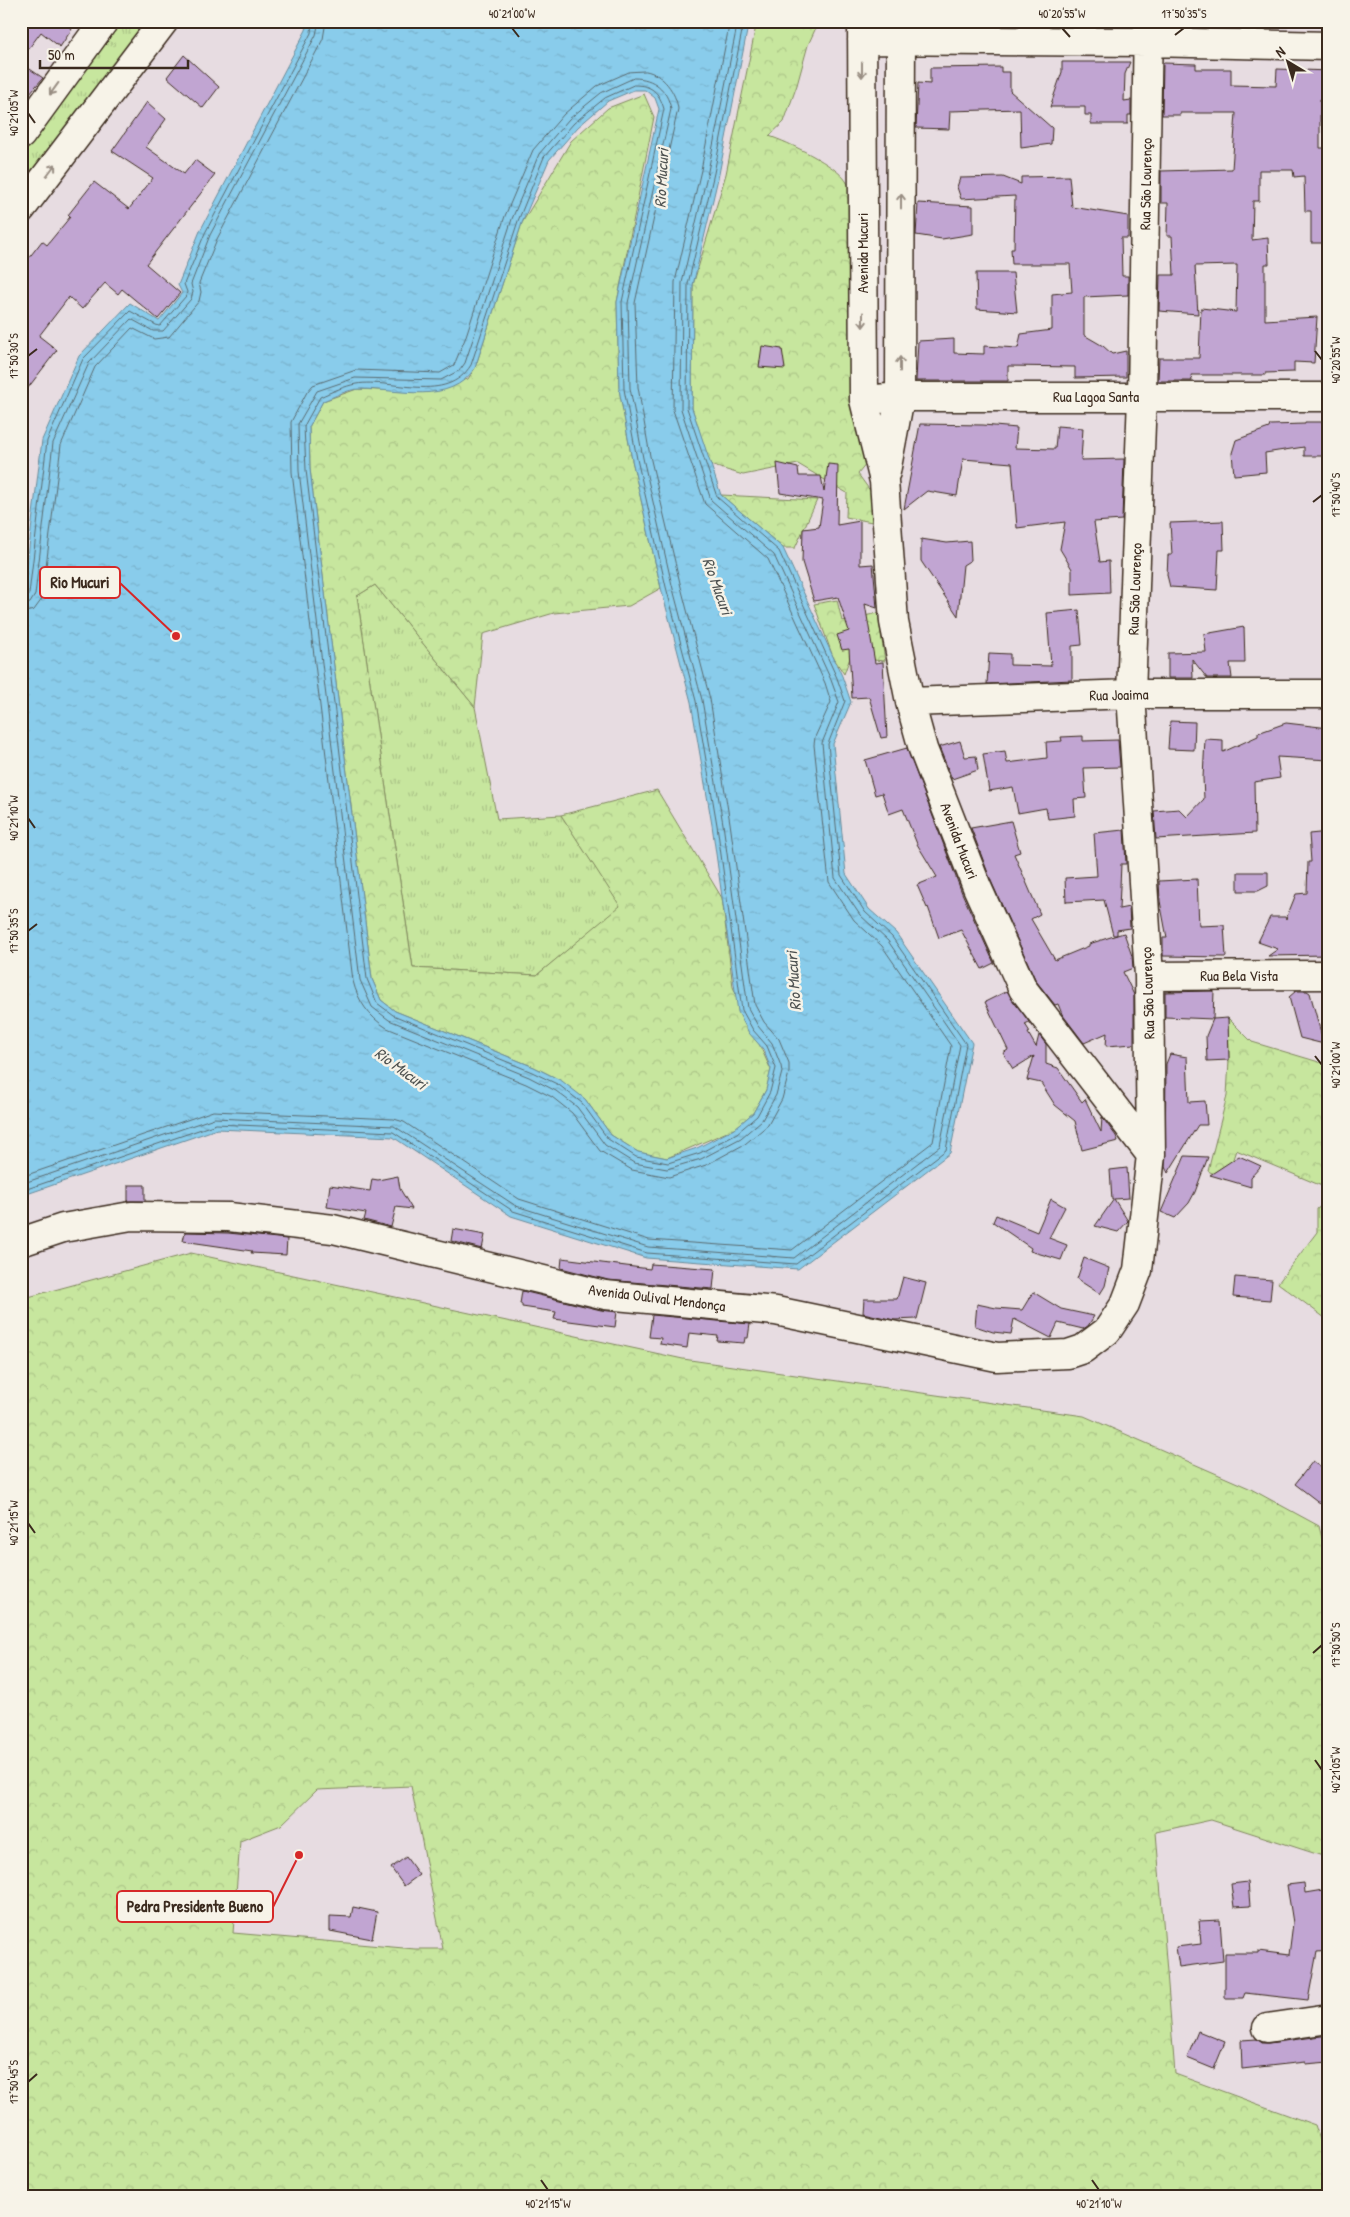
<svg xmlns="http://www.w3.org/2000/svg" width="1350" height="2217" font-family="'Patrick Hand',sans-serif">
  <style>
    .grass { fill: url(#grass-tufts); stroke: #81885e }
    .forest { fill: url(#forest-crowns); stroke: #81885e; fill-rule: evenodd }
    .water { fill: url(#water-ripples); stroke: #6a8b99; fill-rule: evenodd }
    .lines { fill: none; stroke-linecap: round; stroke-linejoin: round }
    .shore { stroke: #5a6b70; stroke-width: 1 }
    .building { fill: #c1a5d2; stroke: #3b2a1e }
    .minor-casing { stroke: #3b2a1e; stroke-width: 31 }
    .minor { stroke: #f7f3e8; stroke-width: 28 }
    .oneway { stroke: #998e83 }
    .ticks { fill: none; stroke: #3b2a1e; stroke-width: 2 }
    .labels { text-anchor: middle; stroke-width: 5; stroke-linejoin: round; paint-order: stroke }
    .street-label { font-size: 15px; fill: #3b2a1e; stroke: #f7f3e8 }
    .water-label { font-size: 16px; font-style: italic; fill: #4e5251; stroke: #f7f3e8 }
    .leader { fill: none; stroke: #d62828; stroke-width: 2 }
    .callout-dot { fill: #d62828; stroke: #f7f3e8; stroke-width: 2 }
    .callout { fill: #f7f3e8; stroke: #d62828; stroke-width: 2 }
    .callout-label { font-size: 16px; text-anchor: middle; font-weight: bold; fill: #3b2a1e }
    .neatline { fill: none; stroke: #3b2a1e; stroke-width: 2 }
    .ticks-label { font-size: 12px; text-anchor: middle; fill: #3b2a1e }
  </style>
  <defs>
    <pattern id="grass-tufts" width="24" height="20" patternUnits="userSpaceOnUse" patternTransform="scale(1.25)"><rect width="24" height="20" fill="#c7e69e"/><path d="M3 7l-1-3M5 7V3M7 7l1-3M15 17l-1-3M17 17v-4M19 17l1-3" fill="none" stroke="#acc588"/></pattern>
    <pattern id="forest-crowns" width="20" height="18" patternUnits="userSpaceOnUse" patternTransform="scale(1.25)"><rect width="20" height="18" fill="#c7e69e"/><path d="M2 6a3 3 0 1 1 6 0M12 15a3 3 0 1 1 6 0" fill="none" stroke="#acc588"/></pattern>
    <pattern id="water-ripples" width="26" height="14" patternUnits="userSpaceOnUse" patternTransform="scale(1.25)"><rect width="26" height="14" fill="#89cceb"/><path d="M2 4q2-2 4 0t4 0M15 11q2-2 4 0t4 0" fill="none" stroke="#77afc9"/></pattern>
  </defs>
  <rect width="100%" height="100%" fill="#e7dce1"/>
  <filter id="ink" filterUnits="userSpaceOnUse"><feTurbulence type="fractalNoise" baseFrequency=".02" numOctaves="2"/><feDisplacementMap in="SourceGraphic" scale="10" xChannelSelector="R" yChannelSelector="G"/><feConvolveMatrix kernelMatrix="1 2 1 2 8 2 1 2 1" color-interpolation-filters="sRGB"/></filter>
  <g filter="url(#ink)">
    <path class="grass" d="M122 21H155L21 195V157Z
      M375 585 475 707 497 819 561 815 621 906 537 975 413 968 357 596Z"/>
    <path class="forest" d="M757 21H819L808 45 797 85 784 122 769 136C788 142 836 165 846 181 850 187 852 195 856 202L871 458 858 474 879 503 877 523 846 517 847 493 798 464 743 475 710 465 692 408 693 285 726 174Z
      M644 94 654 117 617 302 619 389 632 460 661 588 629 606 554 613 483 634 475 707 375 585 357 596 413 968 537 975 620 906 561 815 657 790 722 898 733 987 771 1070 766 1090 753 1113 734 1129 667 1158 638 1152 611 1135 585 1099 554 1077 534 1067 395 1011 381 1000 372 979 310 469 309 427 323 401 357 389 422 392 468 379 475 368 522 223 571 141 608 108Z
      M721 495 817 500 795 548H783Z
      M837 600 842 621 878 613 885 661 850 658 844 674 833 657 814 604Z
      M1228 1018 1252 1042 1329 1065V1189L1236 1150 1226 1180 1208 1171 1227 1096 1229 1060Z
      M1329 1200V1321L1278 1283 1317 1232V1209Z
      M191 1253 683 1359 1084 1416 1249 1488 1319 1526 1329 1567V1858L1211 1820 1156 1832 1175 2074 1315 2125 1329 2167V2196H21V1299ZM411 1786 443 1949H415L233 1933 240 1841 281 1825 317 1790Z"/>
    <path class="water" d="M308 21H749L719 174 693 285 692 408 721 495 783 548 842 676 851 702 833 744 846 874 869 909 896 933 972 1043 950 1153 798 1269 646 1258 511 1216 393 1137 217 1129 21 1196V614L42 440 79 356 130 303 159 321 182 293 178 285 200 231 306 30ZM634 90H645L655 98 659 109 617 302 619 389 632 460 661 588 691 702 712 825 738 1012 749 1033 763 1049 771 1069 766 1090 753 1113 734 1129 697 1148 667 1158 638 1152 611 1135 585 1099 562 1081 534 1067 395 1011 381 1000 372 979 310 469 309 427 323 401C334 397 348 389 360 389 399 389 450 406 475 368L522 223 549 160 578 127 608 101Z"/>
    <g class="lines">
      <path class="shore" d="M646 71C663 74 676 92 678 109L635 303 638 387 650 456 680 583 710 699 730 823 755 1005 764 1022 779 1039 789 1063V1073L782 1099 768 1125 745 1144 706 1165 669 1177 632 1170 600 1151 572 1113 552 1097 526 1084 387 1028C369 1017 358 1001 353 981L292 472 291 422 307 392 313 385 356 370 440 373 454 365 465 339 505 216 533 150 564 114 597 86 629 72Z
        M634 78C654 78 667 89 671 109L628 303 630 388 643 458 672 585 702 700 723 824 748 1008 758 1026 772 1043 781 1066 782 1072 776 1095 762 1120 741 1138 701 1159 667 1169 634 1163 605 1145 577 1107 556 1091 529 1077 389 1020 372 1007 360 980 299 471 298 424 317 391 355 378 441 380 460 370 465 363 472 342 512 219 539 154 569 119 601 93Z
        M634 85C652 85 659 92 664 109L622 302 624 389 637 459 666 587 696 701 717 825 742 1010 753 1030 767 1046 776 1068 770 1092 757 1116 737 1133 700 1153 668 1163 636 1157 608 1139 582 1103 559 1085 532 1072 393 1015 377 1003 367 979 306 470 304 426 320 397C331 392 345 386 356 384 393 378 446 405 471 365L518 221 544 157 574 123 605 98Z
        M21 599 26 598 29 594 47 441 83 359 130 311 156 325 160 326 186 296 187 292 184 284 205 233 311 33 312 21
        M21 606 30 603 35 595 53 443 89 363 131 319 153 331H163L191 299 193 292 191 284 210 235 316 35 319 21
        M21 613 34 610 42 599 61 445 95 367 132 328 154 339 169 337 199 301 201 292 199 283 217 239 323 39 326 21
        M21 1177 213 1111 394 1119 404 1122 519 1199 649 1240 792 1250 933 1142 951 1046 882 946 854 920 829 882 814 745 815 737 831 702 825 683 768 559 705 504 673 410 675 282 701 170 730 21
        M21 1184 214 1118 394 1126 516 1206 648 1247 794 1258 940 1146 960 1045 888 941 860 915 835 878 822 743 839 702 831 680 774 555 711 500 681 409 682 283 708 171 738 21
        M21 1191 216 1124 393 1132 513 1211 647 1253 796 1264 946 1150 966 1044 892 937 865 912 841 875 828 744 845 701 837 678 779 551 717 497 687 408 688 284 714 173 744 21"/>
    </g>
    <path class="building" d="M21 21H61L72 29 60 47 41 32 21 59Z
      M184 55 219 87 203 108 167 77Z
      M1062 62H1130L1125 74 1124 101 1131 100V115H1128V124H1091V115H1085V107H1050L1062 72Z
      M21 63 43 78 21 103Z
      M1163 63 1196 64V69H1231V85L1276 86 1277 69 1329 71V100H1320V148H1329V243H1311V211H1305L1304 176 1294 177 1293 170H1259V201H1253L1252 240 1268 238 1269 264H1265V320L1317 317 1314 363 1294 362V372L1265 373V375H1191L1192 381H1158L1159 358H1199L1201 308 1236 312 1237 265 1195 266 1198 314 1159 311 1160 275H1174L1172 236H1167L1168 203H1161V171L1232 169 1236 113H1180V115H1162Z
      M1001 67V72H1010V91L1052 128 1051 144 1021 148 1020 109 950 111 949 129 916 128 918 83 930 84V68Z
      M147 102 166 119 146 147 184 174 195 160 215 175 146 264 180 293 158 319 122 289 118 294 105 283 82 309 69 297 39 336 57 350 21 397V268L42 241 47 245 70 217 68 215 94 182 129 209 153 178 112 151Z
      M1069 176 1072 207 1128 216V238H1121L1122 276H1128V295L1084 297V335L1103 346 1112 354 1126 351V377L1075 378V367L1008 366V381H916L918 341 954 339V353L984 354V346L1018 348 1021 334 1052 330V294L1072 292 1070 264H1012L1011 249H1014L1015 196 961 199 957 187 960 178 1003 177 1021 184V177Z
      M918 203 973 206V234L942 239 916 235Z
      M976 273H1013L1017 312 977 309Z
      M762 346 782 349 785 369 759 367Z
      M1305 422H1329V456H1304V447L1265 453 1266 472 1234 475 1232 453 1236 440 1269 428 1270 425 1305 424Z
      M920 424 983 425 1017 428 1015 448 1055 449 1057 426 1083 428 1081 460 1124 459 1122 520 1094 522 1100 562 1109 561 1110 593 1072 595V569L1060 549 1065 522 1017 528 1012 463 963 459 957 496 927 491 904 509Z
      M777 463 798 468 799 476H821L824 492 828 464 838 465 837 525 860 521V565L873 564 877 608 865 604 875 663 883 662 887 737 881 738 869 697 852 698 849 649 842 650 837 635 849 631 838 597 814 601 802 562 803 529 819 527 823 500 780 493Z
      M1223 521 1224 550H1219L1217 590 1170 587 1167 575 1168 555H1172L1170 523Z
      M921 539 947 543 970 541 971 560 963 565 958 616 921 561Z
      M1079 610 1082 645 1072 646V680L987 684 989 653 1010 654V665L1051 666 1047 613Z
      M1244 627 1245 663H1230L1232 678H1207L1192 659 1193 678H1168V653L1206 652 1204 634Z
      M1170 721 1195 722 1194 750 1168 749Z
      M1286 723 1329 728V760L1277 757 1280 778 1254 782 1255 833 1156 839 1154 811 1179 809 1187 817 1204 799 1203 778 1205 739 1223 740V752L1258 736V733Z
      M1083 736V741L1118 740 1120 767 1084 768 1086 798 1074 799 1075 816 1048 819 1046 808 1018 813 1013 787 989 791 983 754 1005 751 1007 763 1047 758 1046 742 1062 741 1061 737Z
      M960 741 965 757 976 756 978 770 952 779 939 747Z
      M907 748 962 893 994 963 982 969 961 930 939 938 928 907 927 908 917 885 937 877 917 844 903 809 889 814 882 793 875 795 865 760Z
      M1011 821 1020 852 1014 854 1040 914 1031 919 1055 960 1089 946V944L1117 935H1113L1104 900 1066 902 1065 878 1097 876 1094 833 1124 830 1126 864H1121L1119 909 1129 907 1130 928 1117 930V935L1124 933 1132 956 1133 968 1123 972 1134 995V1044L1106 1046 1107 1033 1084 1043 1062 1014 1058 1004 1055 1005 1036 981 991 881 971 828Z
      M1329 832V955L1268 956 1278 949 1258 942 1270 917H1285L1286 919 1296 894 1307 893 1308 862H1311L1309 834Z
      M1238 872H1268V886L1258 891H1238Z
      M1197 879 1199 926 1224 925 1226 957 1163 956V938H1167L1160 901 1159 881Z
      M1007 991 1029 1022 1025 1024 1030 1032 1028 1033 1036 1047 1039 1035 1046 1044V1064L1058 1068 1082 1102 1085 1099 1101 1132 1102 1117 1116 1136 1118 1141 1082 1150 1075 1121 1055 1105 1041 1083 1027 1080 1034 1056 1013 1069 1003 1053 1008 1050 985 1002Z
      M1214 991 1213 1019 1165 1017V992Z
      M1296 991H1307L1310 993 1324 1044 1300 1038 1289 997Z
      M1228 1018 1229 1060 1207 1061 1206 1036 1213 1019Z
      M1170 1054 1187 1057 1189 1102 1205 1101 1207 1125H1198L1168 1173 1165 1167 1166 1064Z
      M1185 1156 1208 1157 1195 1192 1189 1203 1175 1218 1161 1212Z
      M1239 1156 1261 1166 1251 1177V1187L1210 1175Z
      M1127 1168 1129 1198 1114 1199 1128 1221 1118 1232 1095 1226 1114 1199 1112 1200 1110 1170Z
      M398 1176 400 1189 412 1209 396 1207 391 1227 364 1220 366 1213 327 1207 330 1185 370 1191 372 1179 378 1180Z
      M128 1185H145V1201H128Z
      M1051 1199 1065 1207 1049 1238 1067 1245 1061 1260 1030 1251 1031 1248 993 1222 996 1215 1037 1232Z
      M453 1229 485 1235 482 1249 451 1241Z
      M185 1232 228 1233 287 1239 286 1255 251 1253 252 1251 183 1241Z
      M562 1258 650 1269 651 1264 715 1269 713 1289 608 1280 561 1268Z
      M1084 1258 1109 1268 1105 1286 1100 1294 1077 1279Z
      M903 1277 926 1283 917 1319 894 1320 863 1313 864 1299H897Z
      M1235 1277 1272 1280 1270 1300 1233 1297Z
      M522 1291 601 1310 617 1312 615 1327 554 1319 556 1312 522 1307V1304H520Z
      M1033 1292 1061 1309 1094 1316 1088 1326 1083 1329 1058 1323 1051 1338 1014 1319 1011 1334 993 1332 975 1326 977 1304 996 1308 1022 1310Z
      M652 1315 750 1324 748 1338H745L744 1343 717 1341 718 1336 689 1333 687 1348 660 1344 661 1338 649 1337Z
      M1313 1461 1329 1473V1510L1295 1484Z
      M406 1857 419 1875 404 1886 391 1868Z
      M1248 1882 1250 1906 1234 1907 1231 1884Z
      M1304 1883 1305 1893 1329 1889V1951L1317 1952 1308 2000 1245 1993 1243 1998H1225V1953H1258V1951L1289 1955 1293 1923 1287 1885Z
      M353 1907 377 1912 372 1939 330 1931V1916L351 1917Z
      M1220 1920 1223 1961 1179 1967 1176 1947 1201 1944 1199 1921Z
      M1198 2031 1225 2042 1214 2069 1187 2058Z
      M1329 2035V2062L1305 2064V2062L1242 2069 1241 2040 1257 2039 1262 2043H1269Z"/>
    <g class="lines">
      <g class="minor-casing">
        <path id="minor" d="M862 21 864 400 884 481 894 622 910 702 923 749 977 887 1023 989 1151 1155
          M862 40 1148 42 1329 46
          M21 135 104 21
          M21 209 164 21
          M864 400 900 397H1329
          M886 472 900 397 901 22
          M910 702 1131 694H1329
          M1149 976 1329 975
          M21 1242 63 1228 131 1216 229 1217 333 1229 605 1295 776 1311 997 1357 1068 1354 1083 1349 1107 1331 1125 1304 1138 1270 1151 1155 1149 976 1131 694 1142 397 1148 21
          M1267 2028 1329 2019"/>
      </g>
      <use href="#minor" class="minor"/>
    </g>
    <defs><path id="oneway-shaft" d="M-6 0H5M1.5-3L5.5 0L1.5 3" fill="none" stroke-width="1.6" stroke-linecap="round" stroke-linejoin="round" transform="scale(1.25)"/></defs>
    <g class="oneway">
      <use href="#oneway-shaft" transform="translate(862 70) rotate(90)"/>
      <use href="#oneway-shaft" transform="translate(54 89) rotate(126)"/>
      <use href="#oneway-shaft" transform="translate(51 170) rotate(-53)"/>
      <use href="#oneway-shaft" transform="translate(901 201) rotate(-90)"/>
      <use href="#oneway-shaft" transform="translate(863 320) rotate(90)"/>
      <use href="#oneway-shaft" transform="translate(900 364) rotate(-90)"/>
    </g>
  </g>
  <path class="ticks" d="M512 28 519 37M1062 28 1070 37M1175 35 1184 28M28 113 35 123M1315 351 1322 360M28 356 37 349M1313 502 1322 495M28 818 35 828M28 931 37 924M1315 1056 1322 1065M28 1523 35 1533M1313 1653 1322 1645M1315 1760 1322 1770M28 2082 37 2074M541 2180 548 2190M1092 2180 1099 2190"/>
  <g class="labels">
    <g class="street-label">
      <text transform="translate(1146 184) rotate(-89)" y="5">Rua São Lourenço</text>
      <text transform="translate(863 253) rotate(-90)" y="5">Avenida Mucuri</text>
      <text x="1096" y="402">Rua Lagoa Santa</text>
      <text transform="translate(1135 589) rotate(-88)" y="5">Rua São Lourenço</text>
      <text transform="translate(1119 695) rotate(-1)" y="5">Rua Joaima</text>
      <text transform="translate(959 841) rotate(69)" y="5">Avenida Mucuri</text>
      <text x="1239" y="981">Rua Bela Vista</text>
      <text transform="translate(1148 993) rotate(-92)" y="5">Rua São Lourenço</text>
      <text transform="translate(657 1298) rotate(7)" y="5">Avenida Oulival Mendonça</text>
    </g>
    <g class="water-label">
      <text transform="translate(661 178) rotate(-87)" y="6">Rio Mucuri</text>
      <text transform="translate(718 586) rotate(70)" y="6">Rio Mucuri</text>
      <text transform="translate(793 981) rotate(-94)" y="6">Rio Mucuri</text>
      <text transform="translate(401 1068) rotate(36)" y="6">Rio Mucuri</text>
    </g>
  </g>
  <path class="leader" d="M176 636L120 583M299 1855L273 1907"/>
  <g class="callout-dot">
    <circle cx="176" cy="636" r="5"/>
    <circle cx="299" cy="1855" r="5"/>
  </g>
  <g class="callout">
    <rect x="40" y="567" width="80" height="31" rx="5"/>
    <rect x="117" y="1891" width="156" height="31" rx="5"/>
  </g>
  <g class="callout-label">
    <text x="80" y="588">Rio Mucuri</text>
    <text x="195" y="1912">Pedra Presidente Bueno</text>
  </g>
  <rect width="1350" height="2217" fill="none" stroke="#f7f3e8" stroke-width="55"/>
  <g transform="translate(1288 62) rotate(322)" stroke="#f7f3e8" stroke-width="4" paint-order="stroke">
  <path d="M0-4L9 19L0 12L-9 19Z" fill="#3b2a1e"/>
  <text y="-8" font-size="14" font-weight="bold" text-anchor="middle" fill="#3b2a1e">N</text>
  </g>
  <path d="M40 60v8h148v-8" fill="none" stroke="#3b2a1e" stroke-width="2.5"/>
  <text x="48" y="60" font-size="15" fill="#3b2a1e" stroke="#f7f3e8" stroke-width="4" paint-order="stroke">50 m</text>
  <rect x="28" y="28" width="1294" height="2162" class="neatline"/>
  <g class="ticks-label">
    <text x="512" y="18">40°21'00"W</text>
    <text x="1062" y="18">40°20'55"W</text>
    <text x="1184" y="18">17°50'35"S</text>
    <text transform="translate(14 113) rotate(-90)" y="4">40°21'05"W</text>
    <text transform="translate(14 356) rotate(-90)" y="4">17°50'30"S</text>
    <text transform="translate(1336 360) rotate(-90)" y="4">40°20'55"W</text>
    <text transform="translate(1336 495) rotate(-90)" y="4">17°50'40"S</text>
    <text transform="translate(14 818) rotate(-90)" y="4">40°21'10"W</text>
    <text transform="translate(14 931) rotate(-90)" y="4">17°50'35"S</text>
    <text transform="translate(1336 1065) rotate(-90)" y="4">40°21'00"W</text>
    <text transform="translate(14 1523) rotate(-90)" y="4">40°21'15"W</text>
    <text transform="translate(1336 1645) rotate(-90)" y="4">17°50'50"S</text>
    <text transform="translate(1336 1770) rotate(-90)" y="4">40°21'05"W</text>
    <text transform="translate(14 2082) rotate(-90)" y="4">17°50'45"S</text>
    <text x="548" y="2208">40°21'15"W</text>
    <text x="1099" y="2208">40°21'10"W</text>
  </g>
</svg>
